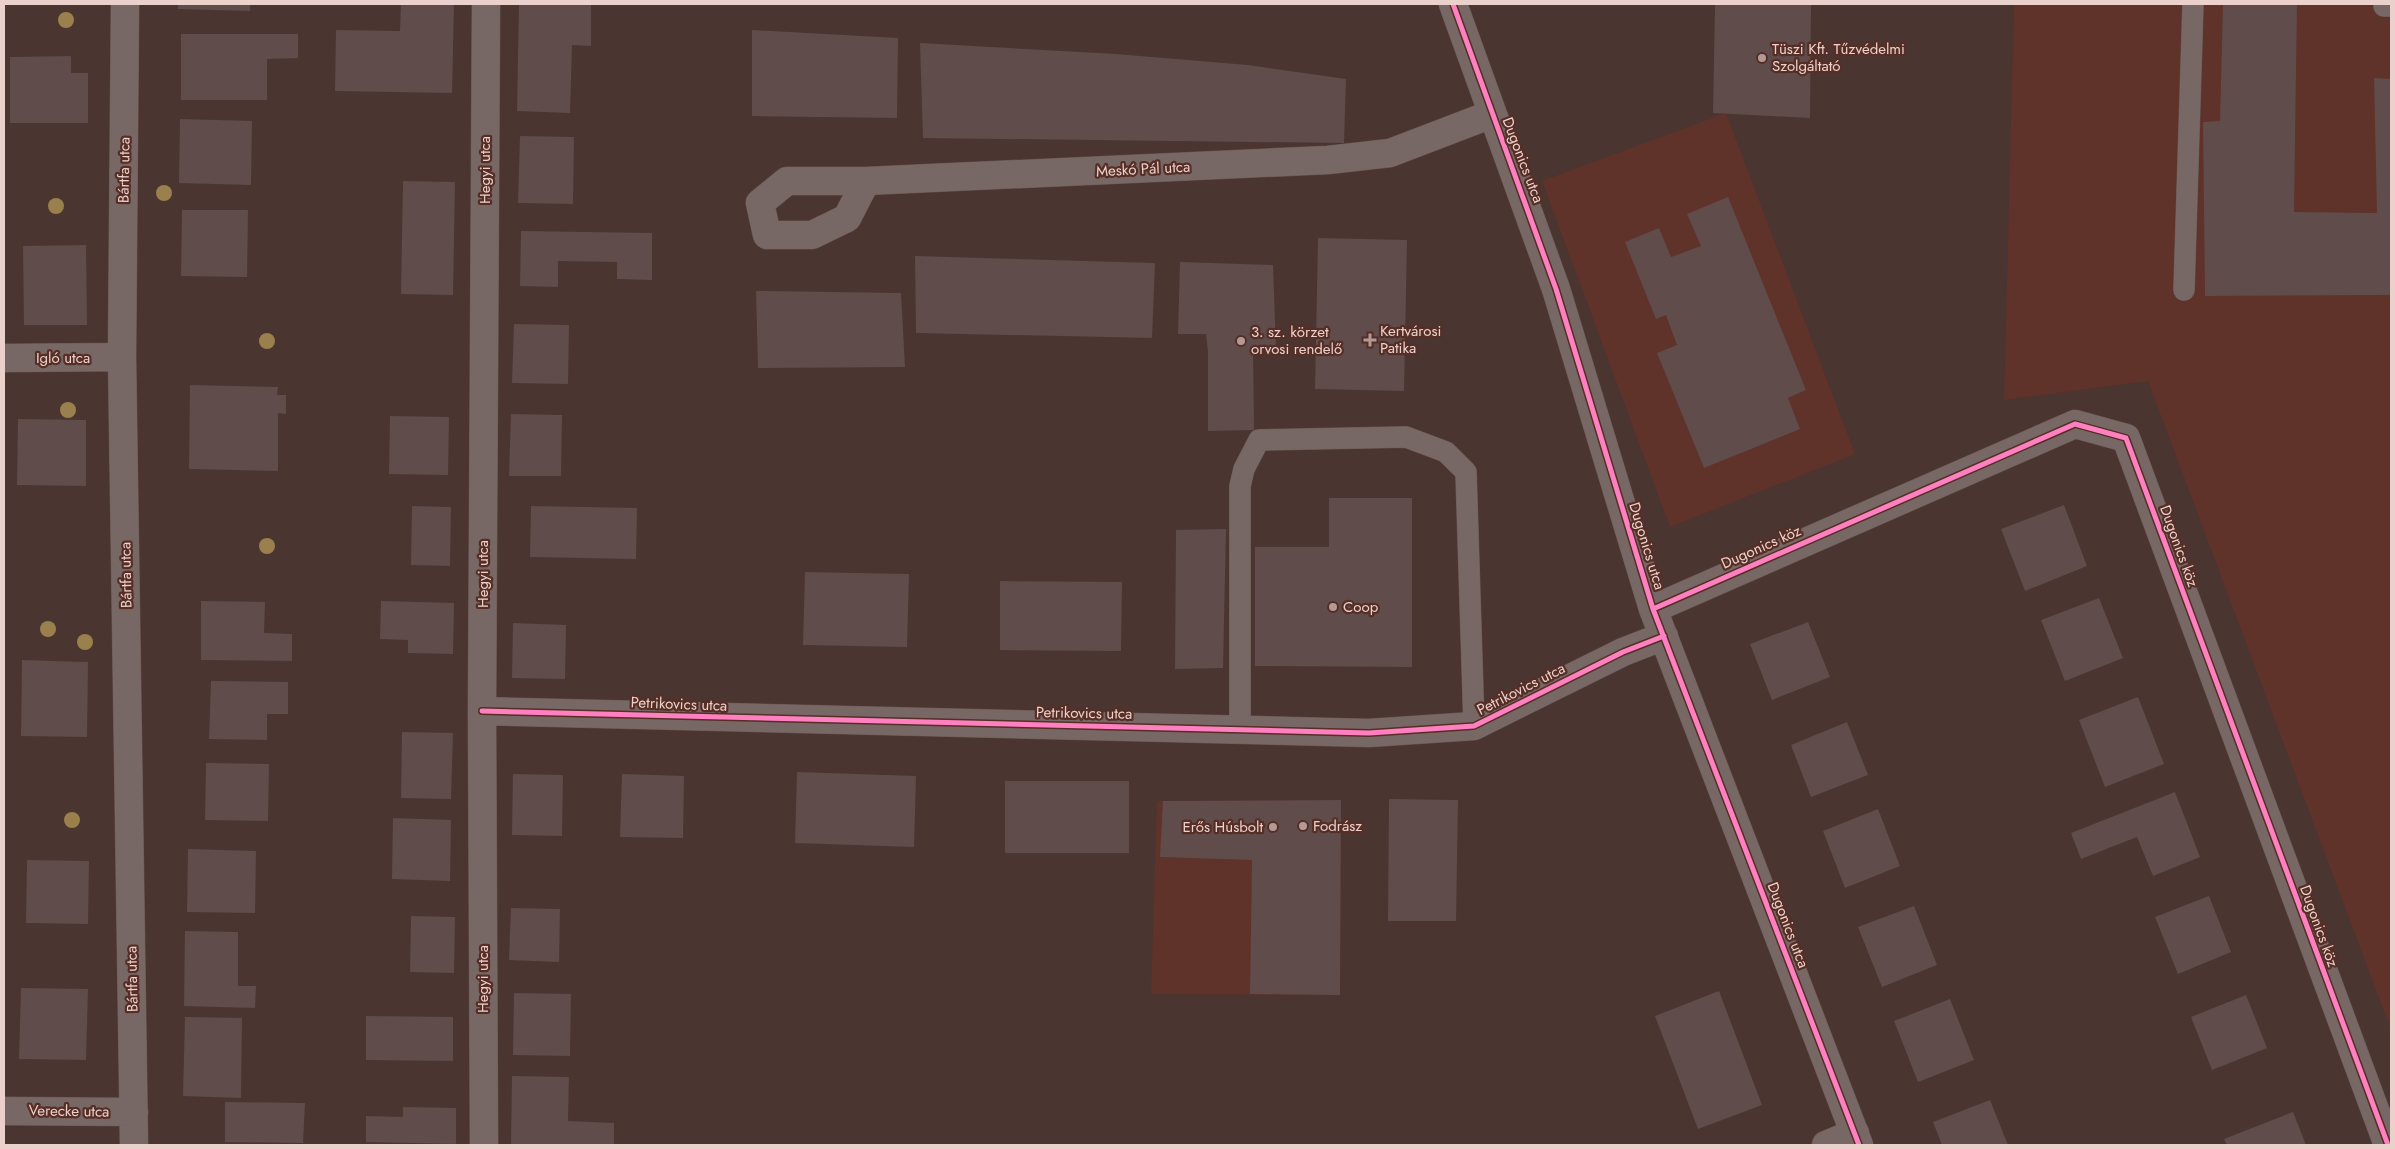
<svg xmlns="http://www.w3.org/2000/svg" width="2395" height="1149" font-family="Jost,sans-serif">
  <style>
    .built { fill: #5f322a }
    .building { fill: #5f4c4b }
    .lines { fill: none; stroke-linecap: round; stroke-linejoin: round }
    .lane-casing { stroke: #685550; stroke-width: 22 }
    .street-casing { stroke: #685550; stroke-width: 29 }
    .lane { stroke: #786865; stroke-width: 21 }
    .street { stroke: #786865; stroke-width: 28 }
    .cycleway-casing { stroke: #562e26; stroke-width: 8 }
    .cycleway { stroke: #ff80c0; stroke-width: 5 }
    .tree { fill: #9a804c }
    .poi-dot { fill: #b39a96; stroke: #562e26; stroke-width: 2 }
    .labels { text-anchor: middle; stroke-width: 4.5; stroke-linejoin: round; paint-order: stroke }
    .poi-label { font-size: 15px; fill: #ebd1cc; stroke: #562e26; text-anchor: start }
    .street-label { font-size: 15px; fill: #ebd1cc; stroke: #562e26 }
  </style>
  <rect width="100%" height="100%" fill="#4b3531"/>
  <path class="built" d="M2014 4H2391V1030L2148 381 2004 400Z
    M1726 113 1855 454 1670 527 1542 181Z
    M1341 800 1340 995 1151 994 1157 801Z"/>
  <path class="building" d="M178 4H250V11L178 9Z
    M401 4H454L452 93 335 91 336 30 400 31Z
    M519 4H591V46L572 45 570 113 517 111Z
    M1715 4H1811L1810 118 1713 113Z
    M2223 4H2297L2294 212 2377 213 2374 78 2391 79V295L2205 296 2203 122 2220 121Z
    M752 30 898 38 897 118 752 116Z
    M181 34H298V58L267 59V100H181Z
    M920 43 1116 54 1248 65 1346 79 1344 143 923 138Z
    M71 56V73H88V123H10V57Z
    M180 119 252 121 251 185 179 183Z
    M520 136 574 137 573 204 518 203Z
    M403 181 455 182 453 295 401 294Z
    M1728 197 1806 390 1788 398 1800 429 1704 468 1657 353 1677 345 1666 315 1656 319 1625 242 1659 228 1671 257 1701 246 1687 214Z
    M182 210H248L247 277 181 276Z
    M521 231 652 233V280L617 279V262L558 261V287L520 286Z
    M1318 238 1407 240 1404 391 1315 389Z
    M86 245 87 325H24L23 246Z
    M915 256 1155 263 1152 338 916 333Z
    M1180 262 1273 265 1276 348H1253L1254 430 1208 431V352L1206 334H1178Z
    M756 291 901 293 905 367 758 368Z
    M514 324 569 325 568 384 512 383Z
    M190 385 278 387 277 395H286V414L278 413V471L189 469Z
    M511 414 562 415 561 476H509Z
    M390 416 449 417 448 475 389 474Z
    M18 419 86 420V486L17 485Z
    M1329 498H1412V667L1255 666V547H1329Z
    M2064 505 2087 566 2025 591 2001 529Z
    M412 506 451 507 450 566 411 565Z
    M531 506 637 508 636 559 530 557Z
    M1226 529 1223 668 1175 669 1176 530Z
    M805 572 909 574 907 647 803 645Z
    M1000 581 1122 582 1121 651 1000 650Z
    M2099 598 2123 658 2065 681 2041 620Z
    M201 601 265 602 264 633 292 634V661L201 660Z
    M381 601 454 603 453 654 408 653V640L380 639Z
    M1808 622 1830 677 1772 700 1750 644Z
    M513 623 566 625 565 679 512 678Z
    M22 660 88 662 87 737 21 736Z
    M211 681 288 682V714H267V740L209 739Z
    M2138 697 2164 764 2105 787 2079 720Z
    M1847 722 1868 775 1811 797 1791 745Z
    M402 732 453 733 451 799 401 798Z
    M206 763 269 764 268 821 205 820Z
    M797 772 916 776 914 847 795 843Z
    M513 774 563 775 562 836 512 835Z
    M622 774 684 776 683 838 620 837Z
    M1005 781H1129V853H1005Z
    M2175 792 2200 857 2153 876 2137 837 2081 859 2071 833Z
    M1389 799 1458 800 1456 921H1388Z
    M1341 800 1340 995 1250 994 1252 860 1160 857 1163 801Z
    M1878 809 1900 866 1845 888 1823 831Z
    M393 818 451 820 450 881 392 879Z
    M188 849 256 851 255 913 187 912Z
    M27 860 89 861 88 924 26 923Z
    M2209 896 2231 952 2178 974 2155 917Z
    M1914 906 1937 965 1882 987 1858 927Z
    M511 908 560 909 559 962 509 960Z
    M411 916 455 917 454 973 410 972Z
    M185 931 238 932V986H256L255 1008 184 1006Z
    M21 988 88 989 86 1060 19 1059Z
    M1719 991 1762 1105 1698 1129 1655 1016Z
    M514 993 571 994 570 1056 513 1055Z
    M2246 995 2267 1048 2212 1070 2191 1017Z
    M1950 999 1974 1060 1918 1082 1894 1021Z
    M366 1016 453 1017V1061L366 1060Z
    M185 1017 242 1018 241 1098 183 1096Z
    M512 1076 569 1077 568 1121 614 1123V1145H511Z
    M1990 1100 2008 1145H1942L1933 1122Z
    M225 1102 305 1103 303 1143 225 1142Z
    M403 1107 456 1108V1144L366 1142V1116L403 1117Z
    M2293 1112 2306 1145H2227L2224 1139Z"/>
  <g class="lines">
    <g class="lane-casing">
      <path id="lane" d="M2384 6H2391
        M2184 290 2193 4
        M1240 729V486L1244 469 1259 440 1406 437 1446 452 1466 472 1474 726"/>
    </g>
    <g class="street-casing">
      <path id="street" d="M125 4 122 357 134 1145
        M1453 4 1556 289 1653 609 1859 1145
        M866 181 847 218 812 235H767L760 203 787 181H866L1328 160 1390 153 1492 114
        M4 358 122 357
        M1653 609 2075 424 2126 438 2388 1145
        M482 711 1369 733 1474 726 1623 652 1664 636
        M4 1111 134 1112
        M484 1145 482 711 486 4
        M1826 1145 1855 1133"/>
    </g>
    <use href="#lane" class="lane"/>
    <use href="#street" class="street"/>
    <g class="cycleway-casing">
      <path id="cycleway" d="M1453 4 1556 289 1653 609 1859 1145
        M1653 609 2075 424 2126 438 2388 1145
        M482 711 1369 733 1474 726 1623 652 1664 636"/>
    </g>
    <use href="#cycleway" class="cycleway"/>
  </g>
  <g class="tree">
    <circle cx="66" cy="20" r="8"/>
    <circle cx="164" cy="193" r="8"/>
    <circle cx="56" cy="206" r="8"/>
    <circle cx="267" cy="341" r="8"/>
    <circle cx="68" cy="410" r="8"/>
    <circle cx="267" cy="546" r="8"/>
    <circle cx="48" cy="629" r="8"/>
    <circle cx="85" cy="642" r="8"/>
    <circle cx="72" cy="820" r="8"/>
  </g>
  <g class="poi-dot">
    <circle cx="1762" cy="58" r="5"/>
    <path d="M1367.5 332.5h5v5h5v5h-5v5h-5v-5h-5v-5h5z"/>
    <circle cx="1241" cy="341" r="5"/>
    <circle cx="1333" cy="607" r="5"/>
    <circle cx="1303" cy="826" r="5"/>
    <circle cx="1273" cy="827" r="5"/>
  </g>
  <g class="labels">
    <g class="poi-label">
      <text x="1772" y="54">Tüszi Kft. Tűzvédelmi<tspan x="1772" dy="17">Szolgáltató</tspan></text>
      <text x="1380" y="336">Kertvárosi<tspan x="1380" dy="17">Patika</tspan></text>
      <text x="1251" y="337">3. sz. körzet<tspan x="1251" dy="17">orvosi rendelő</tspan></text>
      <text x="1343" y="612">Coop</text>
      <text x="1313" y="831">Fodrász</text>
      <text x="1263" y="832" text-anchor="end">Erős Húsbolt</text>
    </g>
    <g class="street-label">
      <text transform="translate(1523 160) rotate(69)" y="5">Dugonics utca</text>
      <text transform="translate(1143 169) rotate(-3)" y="5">Meskó Pál utca</text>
      <text transform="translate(124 170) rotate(-89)" y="5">Bártfa utca</text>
      <text transform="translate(485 170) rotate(-90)" y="5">Hegyi utca</text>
      <text x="63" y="363">Igló utca</text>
      <text transform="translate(1647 546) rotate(73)" y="5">Dugonics utca</text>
      <text transform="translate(2179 546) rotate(70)" y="5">Dugonics köz</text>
      <text transform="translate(1761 547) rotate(-24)" y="5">Dugonics köz</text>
      <text transform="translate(483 574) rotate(-90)" y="5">Hegyi utca</text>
      <text transform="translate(126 575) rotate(-91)" y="5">Bártfa utca</text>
      <text transform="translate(1521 689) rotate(-27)" y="5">Petrikovics utca</text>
      <text transform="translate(679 704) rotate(2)" y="5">Petrikovics utca</text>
      <text transform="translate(1084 713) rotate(1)" y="5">Petrikovics utca</text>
      <text transform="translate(1788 925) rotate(69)" y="5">Dugonics utca</text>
      <text transform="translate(2319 926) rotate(70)" y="5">Dugonics köz</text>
      <text transform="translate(132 979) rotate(-91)" y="5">Bártfa utca</text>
      <text transform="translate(483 979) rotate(-90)" y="5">Hegyi utca</text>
      <text transform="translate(69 1111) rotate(1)" y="5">Verecke utca</text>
    </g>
  </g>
  <rect width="2395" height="1149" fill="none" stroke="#ebd1cc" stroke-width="10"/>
</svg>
